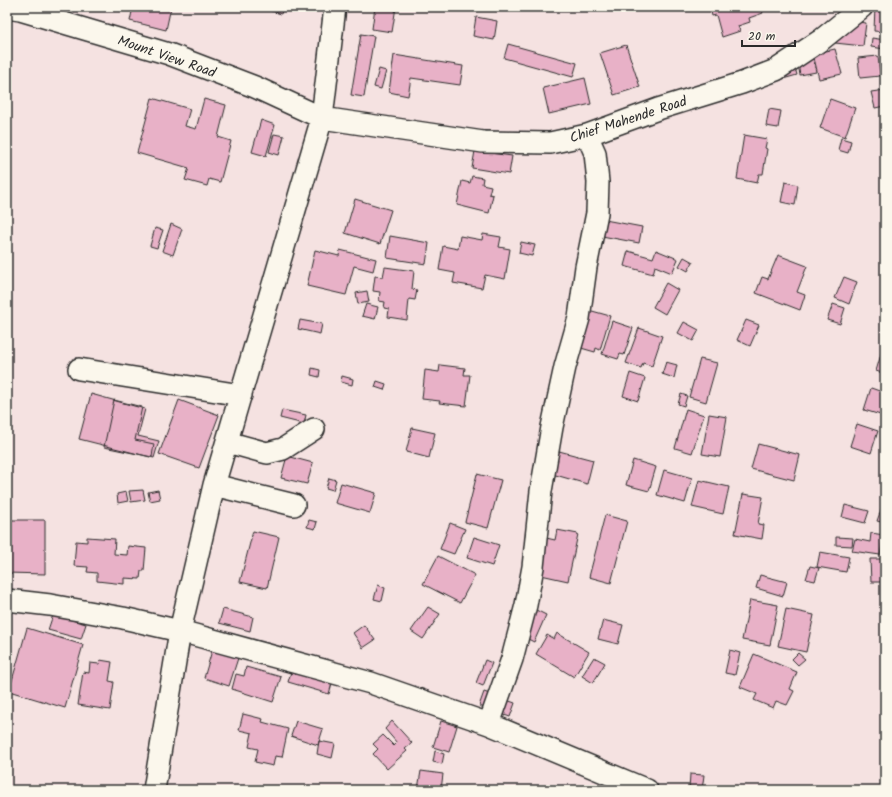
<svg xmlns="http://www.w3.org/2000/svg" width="892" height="797" font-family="Kalam,sans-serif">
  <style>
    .building { fill: #e8b1c7; stroke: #2b2b2b }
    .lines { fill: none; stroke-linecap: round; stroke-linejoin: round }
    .minor-casing { stroke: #2b2b2b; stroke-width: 24 }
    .minor { stroke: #fbf7ec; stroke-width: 21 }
    .labels { text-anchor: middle; stroke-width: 3; stroke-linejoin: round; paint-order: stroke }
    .street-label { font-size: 14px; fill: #2b2b2b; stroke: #fbf7ec }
  </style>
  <rect width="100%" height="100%" fill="#f5e2e1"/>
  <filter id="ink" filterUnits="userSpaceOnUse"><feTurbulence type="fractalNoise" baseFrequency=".025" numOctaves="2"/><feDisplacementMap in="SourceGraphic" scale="8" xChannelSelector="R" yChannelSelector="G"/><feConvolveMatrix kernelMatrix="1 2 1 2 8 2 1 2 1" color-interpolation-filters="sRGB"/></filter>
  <g filter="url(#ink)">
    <path class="building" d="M133 7H171L166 30 130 21Z
      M260 7H283L281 14Z
      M375 7H396L392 32 372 29Z
      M710 7H761L763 13 749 18 750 22 738 26 740 31 722 37 716 15 712 16Z
      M875 7H885V32L874 31Z
      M476 17 497 21 494 40 473 36Z
      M838 20 866 23 863 46 835 43Z
      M361 34 374 36 364 97 351 95Z
      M872 38 885 40V49L871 47Z
      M508 44 577 63 573 77 504 58Z
      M626 45 640 87 614 95 600 53Z
      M835 49 842 74 819 79 813 54Z
      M394 55 463 66 460 85 411 78 408 96 389 92Z
      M813 56 816 72 800 75 797 59Z
      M878 56 880 76 860 78 858 58Z
      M792 57 797 75 783 79 777 62Z
      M379 69 386 71 381 89 374 87Z
      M585 78 591 104 549 114 543 88Z
      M885 90V106L875 108 871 92Z
      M152 98 190 109 185 126 196 129 204 99 226 105 218 137 231 141 220 182 209 179 207 186 185 180 189 168 137 153Z
      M830 99 855 108 845 137 820 128Z
      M769 109 781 111 778 128 766 126Z
      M261 120 275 125 266 156 252 152Z
      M274 134 284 136 279 155 269 152Z
      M744 135 767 139 765 148 767 149 763 174H759L757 183 737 179Z
      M841 138 851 141 848 153 838 150Z
      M475 151 512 156 509 174 472 168Z
      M472 176 483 178 482 184 491 186 489 194 493 195 489 213 457 205 462 181 470 183Z
      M785 182 798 185 795 205 781 202Z
      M355 199 391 210 380 244 345 233Z
      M605 220 642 227 639 243 602 236Z
      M171 224 182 229 173 255 162 251Z
      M155 228 163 230 157 248 150 246Z
      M483 234 501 237 499 247 510 249 505 279 485 275 482 288 453 283 455 273 439 270 443 246 458 249 460 236 482 240Z
      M390 236 429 243 426 264 387 258Z
      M521 242 535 245 532 256 519 253Z
      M315 250 339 256 340 250 376 259 373 271 354 266 346 295 307 286Z
      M656 250 678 259 672 273 655 266 653 274 624 266 628 251 653 258Z
      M778 255 807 266 797 292 805 295 800 310 756 293 762 277 768 279Z
      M684 257 693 262 688 271 679 266Z
      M385 267 414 271 412 289 417 290 415 300 409 299 407 320 388 317 389 309 384 308 385 302 379 301 380 292 373 291 375 276 383 277Z
      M844 277 857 282 849 304 835 298Z
      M666 283 678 290 665 314 653 307Z
      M367 291 369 302 358 304 356 293Z
      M366 304 378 307 375 319 362 316Z
      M833 304 845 308 840 324 827 320Z
      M585 309 610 316 600 350 596 348 595 352 574 346Z
      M300 320 322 324 320 334 298 329Z
      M746 320 759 325 750 346 737 340Z
      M612 321 633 328 624 355 620 354 618 359 602 354Z
      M684 322 699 330 693 341 678 333Z
      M639 328 662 336 652 366 643 363 641 368 626 363Z
      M882 351 885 352V374L876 371Z
      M700 359 717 363 706 402 689 397Z
      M666 362 677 365 674 378 662 374Z
      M440 365 465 368 464 375H470L466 406 439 403 440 401 422 399 425 370 439 372Z
      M312 368 320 370 319 377 311 375Z
      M630 373 645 378 638 401 623 396Z
      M342 376 353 379 352 385 341 382Z
      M377 381 386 384 384 390 375 387Z
      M871 388 885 393 884 416 864 410Z
      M91 394 145 409 138 436 159 441 154 458 79 439Z
      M681 394 687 396 684 406 678 404Z
      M114 400 142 407 135 440 154 444 152 457 104 447Z
      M179 400 219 415 199 468 159 454Z
      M686 409 704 415 692 453 675 448Z
      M282 410 306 415 304 424 280 418Z
      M709 414 727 417 720 457 702 454Z
      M857 424 878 431 871 453 850 446Z
      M412 428 435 433 429 458 406 452Z
      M758 444 800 455 794 480 751 469Z
      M559 451 593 460 587 484 552 474Z
      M287 456 313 463 307 484 281 478Z
      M633 460 656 467 649 491 626 485Z
      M664 470 692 478 685 503 657 495Z
      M477 474 501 480 488 528 465 522Z
      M329 478 336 480 333 490 326 488Z
      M699 480 729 487 723 514 692 507Z
      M341 483 376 493 370 513 335 503Z
      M143 490 145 500 131 502 129 491Z
      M158 490 160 499 150 501 148 492Z
      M126 492 128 501 118 503 117 494Z
      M743 494 763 497 758 524 764 525 762 539 735 534Z
      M845 505 869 511 865 523 842 517Z
      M882 507 885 508V523L877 521Z
      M605 515 627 521 611 583 589 577Z
      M7 520H45V574L7 573Z
      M309 520 317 522 315 529 307 527Z
      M450 523 465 529 454 554 440 549Z
      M557 530 578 534 568 581 532 573 533 535 555 540Z
      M253 531 279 537 267 588 240 582Z
      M871 533 884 535 880 555 852 551 855 539 870 542Z
      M87 537 115 539 114 554 127 555 128 546 146 548 144 571H141L140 579 124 578V584L97 581V573L87 572 88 567 74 566 76 541 87 542Z
      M474 537 499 545 492 566 467 558Z
      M836 537 853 538 852 546 836 545Z
      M820 552 849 557 846 572 817 567Z
      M438 556 475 575 460 603 423 584Z
      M870 559H885V582H871Z
      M810 566 819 568 815 581 806 579Z
      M760 575 787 582 783 596 756 588Z
      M378 585 385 588 382 601 374 599Z
      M750 600 778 605 770 645 742 640Z
      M428 607 440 614 423 639 411 631Z
      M223 609 253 617 250 631 219 623Z
      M786 609 814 615 806 652 778 646Z
      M536 610 546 615 534 642 524 637Z
      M53 615 86 624 81 639 48 630Z
      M603 620 623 625 618 644 598 639Z
      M364 625 375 640 363 648 353 633Z
      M27 628 83 645 65 708 9 691Z
      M557 633 589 652 574 677 536 654 547 635 554 639Z
      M213 647 239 655 229 686 204 678Z
      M730 650 740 653 735 675 725 673Z
      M798 653 805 659 798 665 792 659Z
      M754 654 797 672 790 689 794 691 787 705 776 701 773 708 754 700 757 694 740 687Z
      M594 657 605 663 593 683 582 676Z
      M100 660 112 662 109 681 114 682 110 710 78 705 83 672 89 673 90 663 99 664Z
      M485 660 492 663 483 686 476 683Z
      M293 665 334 676 329 694 288 682Z
      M246 667 281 677 273 702 232 689 236 674 244 676Z
      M484 692 515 703 510 717 479 706Z
      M243 714 263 719 262 722 288 729 282 757 275 756 273 766 255 762 258 749 249 747 252 733 239 730Z
      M296 721 323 729 318 745 291 736Z
      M392 721 412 743 405 749 407 751 387 769 373 754 378 749 373 744 383 735 394 746 397 743 385 729Z
      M441 721 457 726 449 752 433 747Z
      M319 741 335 744 332 758 317 754Z
      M435 751 444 754 442 764 433 762Z
      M421 771 443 774 441 790 418 789Z
      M690 774 704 775 702 790H689Z"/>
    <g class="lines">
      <g class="minor-casing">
        <path id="minor" d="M7 8 20 10 169 54 255 87 322 118 483 142 550 143 587 135 658 109 742 83 776 70 821 40 862 7
          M79 369 241 395
          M227 442 267 453 283 449 314 429
          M214 485 294 505
          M7 600 50 605 123 618 180 631 371 683 489 724 647 790
          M489 724 512 659 526 605 533 567 541 491 552 427 565 367 579 318 586 267 597 213 598 182 595 153 587 135
          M154 790 180 631 214 485 322 118 335 7"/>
      </g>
      <use href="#minor" class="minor"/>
    </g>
  </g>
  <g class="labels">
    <g class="street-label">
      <text transform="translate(167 56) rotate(19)" y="5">Mount View Road</text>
      <text transform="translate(628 119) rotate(-18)" y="5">Chief Mahende Road</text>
    </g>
  </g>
  <rect width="892" height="797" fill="none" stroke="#fbf7ec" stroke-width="24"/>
  <rect x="12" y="12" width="868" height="773" fill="none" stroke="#2b2b2b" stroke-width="1.5" filter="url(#ink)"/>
  <path d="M742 40v6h53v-6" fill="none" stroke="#2b2b2b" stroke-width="2"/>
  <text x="748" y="40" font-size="12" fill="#2b2b2b" stroke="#fbf7ec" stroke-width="3" paint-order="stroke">20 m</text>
</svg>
